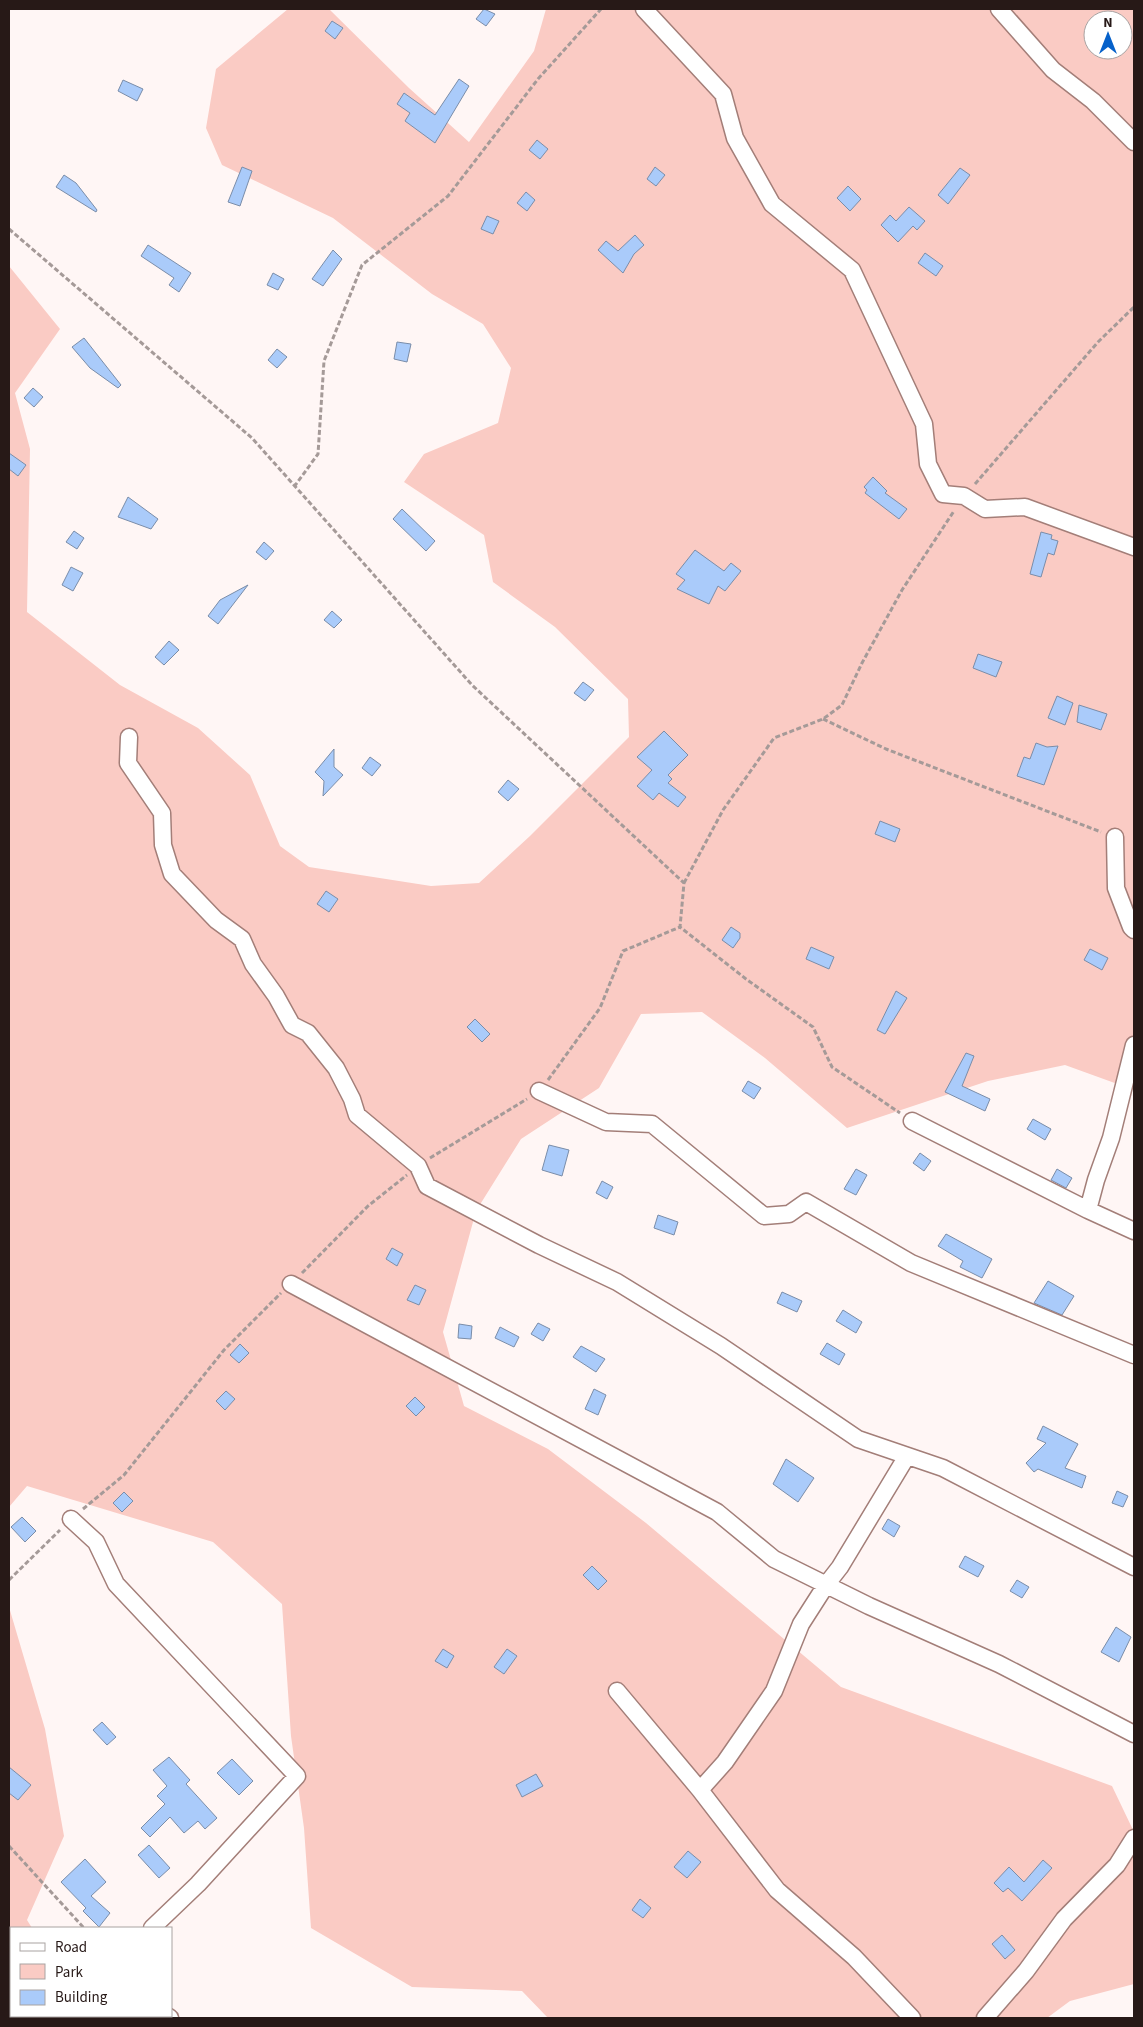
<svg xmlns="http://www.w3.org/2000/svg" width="1143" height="2027" font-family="'Source Sans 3',sans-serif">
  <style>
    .green { fill: #facbc4; fill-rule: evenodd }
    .building { fill: #aacbfa; stroke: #7a8da9 }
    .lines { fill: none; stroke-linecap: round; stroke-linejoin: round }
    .street-casing { stroke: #a37e78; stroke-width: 19 }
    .path { stroke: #a59a98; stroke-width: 3; stroke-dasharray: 5 2.5; stroke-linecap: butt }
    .street { stroke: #fff; stroke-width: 16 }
  </style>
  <rect width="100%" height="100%" fill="#fff6f5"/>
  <path class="green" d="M288 9H329L409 88 469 142 534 51 546 9H1134V1090L1065 1065 988 1081 847 1128 765 1058 702 1012 641 1014 599 1088 521 1139 476 1211 443 1332 464 1406 548 1449 646 1523 841 1687 1112 1786 1134 1832V1984L1070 2001 1047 2018H548L522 1991 412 1987 311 1928 304 1828 291 1736 282 1604 213 1542 27 1486 9 1507V266L60 329 15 393 30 449 27 612 120 685 198 728 250 775 280 846 309 867 431 886 479 883 530 836 629 737 628 699 555 627 493 582 484 535 404 482 424 454 498 423 511 368 483 324 432 294 333 218 222 165 206 128 216 69ZM1093 20H1123V50H1093Z
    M9 1607 45 1729 64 1836 27 1920 32 1928H11V2016H88L89 2018H9Z"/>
  <path class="building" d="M484 9 495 14 486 26 476 19Z
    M332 21 343 28 335 39 325 31Z
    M459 79 469 86 435 143 405 121 410 113 397 104 404 93 435 115Z
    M123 80 143 89 137 101 118 91Z
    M537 140 548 149 540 159 529 150Z
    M242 167 252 171 240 206 228 202Z
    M655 167 665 175 656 186 647 179Z
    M960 168 970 175 948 204 938 195Z
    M64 175 76 183 97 210 96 212 56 187Z
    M848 186 861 199 850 211 837 198Z
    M526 192 535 200 527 211 517 203Z
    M909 207 925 221 917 230 913 226 898 242 881 225 890 215 896 221Z
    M487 216 499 221 493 234 481 229Z
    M635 235 644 245 634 254 623 273 598 250 606 241 618 251Z
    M148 245 191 273 179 292 169 285 174 278 141 256Z
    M333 250 342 259 323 286 312 279Z
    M925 253 943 266 936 276 918 263Z
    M273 273 284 279 278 290 267 285Z
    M84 338 121 385 118 388 90 368 72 347Z
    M397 342 411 344 407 362 394 359Z
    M277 349 287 357 277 368 268 360Z
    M33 388 43 397 34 407 24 398Z
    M9 453 26 465 18 476 9 469Z
    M873 477 887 491 885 493 907 509 899 519 865 493 867 490 864 487Z
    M128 497 158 519 151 529 118 517Z
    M402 509 435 541 426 551 393 519Z
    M74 531 84 538 77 549 66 542Z
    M1041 532 1052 535 1051 539 1058 541 1054 555 1048 553 1041 577 1030 574Z
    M264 542 274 551 266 560 256 552Z
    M695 550 724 571 731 563 741 571 725 591 718 586 709 604 677 589 685 580 676 574Z
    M71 567 83 573 73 591 62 585Z
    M248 585 218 624 208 616 220 600Z
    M332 611 342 620 334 628 324 620Z
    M169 641 179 650 164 665 155 657Z
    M978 654 1002 662 996 677 973 668Z
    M583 682 594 690 585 701 574 693Z
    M1057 696 1073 703 1065 725 1048 718Z
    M1079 705 1107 714 1101 730 1077 722Z
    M664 731 688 755 668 775 672 779 668 783 686 797 678 807 659 793 653 800 637 786 652 770 637 757Z
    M1036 743 1047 747 1058 746 1044 785 1017 776 1024 757 1030 759Z
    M334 749V767L343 775 323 796 324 781 315 772Z
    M370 757 381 765 372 776 362 768Z
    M508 780 519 789 508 801 498 792Z
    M880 821 900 829 895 842 875 834Z
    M326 891 338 899 329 912 317 904Z
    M731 927 740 933V938L733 948 722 940Z
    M811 947 834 957 829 969 806 959Z
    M1090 949 1108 958 1102 970 1084 960Z
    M896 991 907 998 885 1034 877 1030Z
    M475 1019 490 1034 482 1042 467 1027Z
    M966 1053 974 1056 962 1086 990 1099 985 1111 945 1092Z
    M748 1081 761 1088 754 1099 742 1091Z
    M1033 1119 1051 1129 1045 1140 1027 1129Z
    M549 1145 569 1150 562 1176 542 1170Z
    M920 1153 931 1161 924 1171 913 1163Z
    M856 1169 867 1175 856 1195 844 1189Z
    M1057 1169 1072 1178 1066 1188 1051 1180Z
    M602 1181 613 1187 607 1199 596 1193Z
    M658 1215 678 1222 674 1235 654 1228Z
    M946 1234 992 1259 982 1278 960 1267 963 1261 938 1246Z
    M392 1248 403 1254 397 1266 386 1259Z
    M1048 1281 1074 1296 1062 1315 1034 1303Z
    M415 1285 426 1290 419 1305 407 1300Z
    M782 1292 802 1301 797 1312 777 1303Z
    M843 1310 862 1322 856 1333 836 1321Z
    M538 1323 550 1329 543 1341 531 1334Z
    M459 1324 472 1326 471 1339 458 1338Z
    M500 1327 519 1337 514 1347 495 1338Z
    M827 1343 845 1354 839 1365 820 1354Z
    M240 1344 249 1353 239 1363 230 1355Z
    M581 1346 605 1359 596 1372 573 1357Z
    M594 1389 606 1395 598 1415 585 1409Z
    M226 1391 235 1399 225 1410 216 1401Z
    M415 1397 425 1407 416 1416 406 1406Z
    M1043 1426 1078 1444 1065 1468 1086 1476 1082 1488 1038 1469 1034 1472 1026 1463 1046 1443 1037 1439Z
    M786 1459 814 1478 798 1502 773 1484Z
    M1117 1491 1128 1496 1123 1507 1112 1503Z
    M124 1492 133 1501 122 1512 113 1503Z
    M22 1517 36 1531 25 1542 11 1527Z
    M888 1519 900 1526 894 1537 882 1529Z
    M965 1556 984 1566 978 1577 959 1567Z
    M592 1566 607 1581 598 1590 583 1575Z
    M1017 1580 1029 1587 1022 1598 1010 1591Z
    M1116 1627 1131 1637 1119 1662 1101 1652Z
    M443 1649 454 1656 447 1668 435 1661Z
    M507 1649 517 1656 504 1674 494 1667Z
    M102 1722 116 1737 107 1745 93 1730Z
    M169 1757 190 1780 186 1784 217 1818 205 1829 198 1821 184 1833 170 1817 150 1837 141 1828 165 1804 157 1796 167 1786 153 1770Z
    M232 1759 253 1781 239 1795 217 1773Z
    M9 1767 31 1785 18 1800 9 1793Z
    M536 1774 543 1786 522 1797 516 1785Z
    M149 1845 170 1868 159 1878 138 1855Z
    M688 1851 701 1862 687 1878 674 1867Z
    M85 1859 106 1882 91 1896 110 1913 99 1927 83 1911 86 1908 61 1882Z
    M1043 1860 1052 1868 1022 1901 1008 1888 1003 1892 994 1883 1009 1867 1024 1882Z
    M640 1899 651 1908 643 1918 632 1910Z
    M1002 1935 1015 1950 1005 1959 992 1944Z"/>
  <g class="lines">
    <g class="street-casing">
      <path id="street" d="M644 9 723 94 735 138 772 204 852 270 924 424 928 464 943 494 964 496 985 509 1025 507 1134 547
        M999 9 1053 70 1093 101 1134 142
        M129 737 128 763 162 813 163 845 172 874 216 920 242 939 253 964 276 996 292 1025 308 1033 336 1068 352 1099 357 1115 418 1166 427 1186 539 1245 617 1282 721 1346 858 1439 943 1468 1134 1567
        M1115 837 1116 888 1131 927 1134 930
        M539 1091 606 1122 652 1124 764 1216 789 1214 806 1202 911 1263 1134 1355
        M912 1121 1088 1210 1134 1231
        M1088 1210 1096 1180 1111 1138 1134 1045
        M291 1284 717 1512 774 1559 869 1606 999 1664 1134 1734
        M71 1519 96 1542 116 1584 297 1776 198 1884 152 1928
        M617 1691 700 1790 777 1890 854 1957 912 2018
        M700 1790 725 1762 774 1691 801 1624 826 1585 840 1567 907 1456
        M167 2016 170 2018
        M985 2018 1026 1971 1064 1919 1117 1865 1134 1838"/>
    </g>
    <path class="path" d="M9 229 252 438 472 685 684 883 680 927 746 979 813 1027 832 1067 900 1113
      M975 484 1098 342 1134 307
      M294 487 318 454 324 361 362 265 448 196 538 79 601 9
      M823 719 886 749 1101 832
      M684 883 723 810 774 738 823 719 842 705 862 663 902 590 954 511
      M548 1080 600 1008 623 951 680 927
      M430 1158 527 1099
      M302 1273 368 1206 407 1175
      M83 1509 124 1475 224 1350 281 1293
      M9 1580 60 1530
      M9 1846 84 1928"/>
    <use href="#street" class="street"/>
  </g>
  <rect width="1143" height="2027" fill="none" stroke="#271917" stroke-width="20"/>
  <rect x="10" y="1927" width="162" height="90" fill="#ffffff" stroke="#a9a3a2"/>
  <rect x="20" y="1943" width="25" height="8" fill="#ffffff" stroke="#a9a3a2"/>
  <text x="55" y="1952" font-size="15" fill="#271917">Road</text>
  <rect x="20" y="1964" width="25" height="15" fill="#facbc4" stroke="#a9a3a2"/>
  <text x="55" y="1977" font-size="15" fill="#271917">Park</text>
  <rect x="20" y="1990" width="25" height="15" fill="#aacbfa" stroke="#a9a3a2"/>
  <text x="55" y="2002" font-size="15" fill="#271917">Building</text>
  <g transform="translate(1108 35)"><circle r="24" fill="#ffffff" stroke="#a9a3a2"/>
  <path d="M0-4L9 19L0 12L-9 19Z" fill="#0661ca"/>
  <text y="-8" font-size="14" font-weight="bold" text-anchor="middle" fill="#271917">N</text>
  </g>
</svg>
